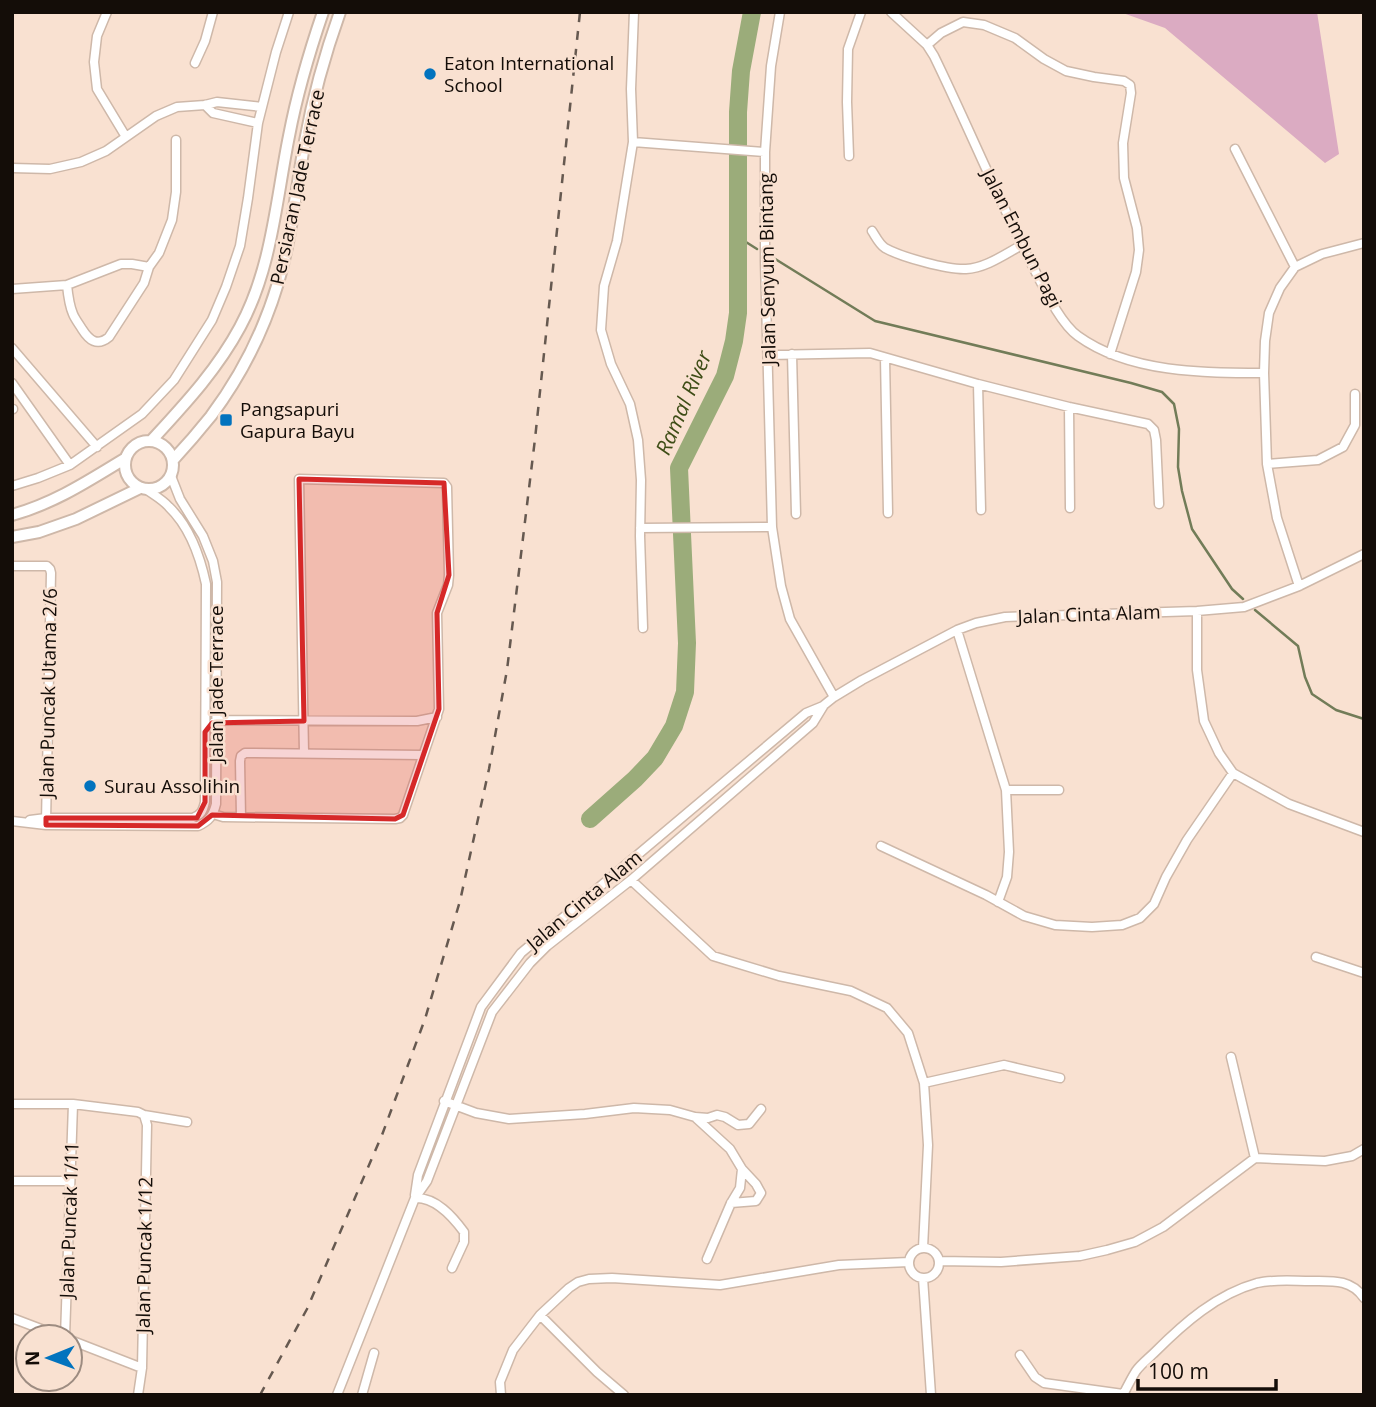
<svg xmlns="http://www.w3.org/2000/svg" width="1376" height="1407" font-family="'Open Sans',sans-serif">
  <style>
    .green { fill: #dbabc2 }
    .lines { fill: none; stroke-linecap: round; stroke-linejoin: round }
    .stream { stroke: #727c58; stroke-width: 2.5 }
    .river { stroke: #9bac7a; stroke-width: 18 }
    .minor-casing { stroke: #ceb8a9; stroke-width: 11 }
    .tertiary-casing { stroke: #ceb8a9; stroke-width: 14 }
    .minor { stroke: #fff; stroke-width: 8 }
    .tertiary { stroke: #fff; stroke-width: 10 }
    .rail { stroke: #665950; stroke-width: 2.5; stroke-dasharray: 9 9; stroke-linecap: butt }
    .marked { fill: #d62828; fill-opacity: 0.2; stroke: #d62828; stroke-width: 5; stroke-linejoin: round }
    .poi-dot { fill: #0273be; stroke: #f9e1d1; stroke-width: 2.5 }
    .labels { text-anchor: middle; stroke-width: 5; stroke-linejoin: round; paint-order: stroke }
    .poi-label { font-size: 19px; fill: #140d08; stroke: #f9e1d1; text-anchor: start }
    .street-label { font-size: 19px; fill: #140d08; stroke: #f9e1d1 }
    .water-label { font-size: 21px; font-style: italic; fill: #3e4d16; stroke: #f9e1d1 }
  </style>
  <rect width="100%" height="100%" fill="#f9e1d1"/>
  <path class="green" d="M1120 12H1317L1339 154 1325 163 1165 28Z"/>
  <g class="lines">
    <path class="stream" d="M738 237 757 249
      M772 257 875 321 1131 383 1162 392 1174 404 1179 429 1178 467 1182 491 1192 529 1232 589 1243 599
      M1255 610 1298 646 1305 677 1312 694 1336 710 1364 719"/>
    <path class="river" d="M590 819 635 779 655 758 674 726 685 692 687 643 679 468 725 376 734 341 738 313V112L741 71 752 12"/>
    <g class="minor-casing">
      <path id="minor" d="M107 12 97 36 94 62 97 89 126 137
        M634 12 631 89 633 142 617 241 604 286 601 330 611 364 630 404 638 440 641 480 640 536 643 628
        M891 12 927 45 934 56C968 126 998 199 1034 269 1044 288 1060 323 1078 336 1129 373 1204 373 1264 373
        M927 45 941 33 963 22 984 25 1015 38 1044 59 1066 71 1094 77 1124 81 1130 85 1131 93 1123 143 1124 178 1137 228 1139 250 1136 272 1110 354
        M195 63 205 41 213 12
        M205 105 213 113 258 123
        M633 142 765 152
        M1235 149 1295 267
        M849 156 847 102 848 49 861 12
        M12 168 50 169 81 162 106 151 156 116 177 107 205 105 217 102 262 107
        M872 231C876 237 879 244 885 248 901 257 948 270 966 269 986 268 1005 254 1022 245
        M67 285C68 295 69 305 73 314 75 319 79 324 82 329 89 340 97 347 109 337L144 283 149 267 159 253 172 220 176 192V140
        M12 289 67 285 121 264H132L149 267
        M12 348 97 447
        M792 354 796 514
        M768 355 870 353 978 384 1069 407 1148 424 1154 430 1156 440 1159 504
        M885 358 888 513
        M12 383 70 465
        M978 384 981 510
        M1069 407 1070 508
        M12 409H13
        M1267 464 1318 460 1343 447 1355 425V394
        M12 486 38 478 70 465 142 414 174 380 212 320 226 287 240 246 248 198 258 123 276 52 289 12
        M772 527 765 261V152L771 66 780 12
        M640 528 772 527 781 586 790 619 834 697
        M12 566H47L50 569 51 573 46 822
        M1299 586 1277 518 1267 464 1264 373 1265 341 1269 313 1280 288 1295 267 1322 254 1364 243
        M1197 611V670L1204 721 1219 753 1233 773 1289 804 1364 832
        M957 630 1006 790 1009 852 1007 877 998 902
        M214 722 216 720 417 721 437 717
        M1006 790H1059
        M213 814 223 817 395 819 400 818 403 815 439 709 437 613 448 585 449 575 447 487 444 483 299 479 304 753
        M241 817 240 761 241 756 245 753 422 755
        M30 820 46 818H193C201 815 203 811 205 802L206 584C200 556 190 527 169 507 163 500 154 495 147 490
        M12 821 46 825 198 826C209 821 213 816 216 804L217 582 213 561 203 536 180 499 171 476
        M881 846 986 895 1024 916 1055 925 1092 927 1122 925 1140 918 1154 904 1166 877 1187 840 1233 773
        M631 880 713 956 779 976 851 991 887 1008 908 1033 924 1083 928 1145 923 1248
        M1316 957 1364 973
        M1231 1057 1255 1158
        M924 1083 1004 1065 1060 1078
        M444 1101 476 1113 509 1119 585 1114 634 1108 670 1110 695 1117 730 1149 742 1169 740 1188 731 1203 707 1259
        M12 1104H73L138 1112 144 1115 187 1122
        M695 1117 708 1118 717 1115 725 1117 738 1125 749 1124 761 1109
        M12 1181H70
        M415 1195 418 1175 481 1007 521 953 806 713 823 706
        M415 1198C436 1197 453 1217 464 1232V1242L452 1268
        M731 1203 756 1201 761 1193 756 1184 742 1169
        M909 1263a15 15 0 1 1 30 0a15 15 0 1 1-30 0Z
        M939 1261 1001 1262 1080 1256 1107 1250 1135 1242 1163 1227 1255 1158 1325 1161 1352 1156 1364 1149
        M923 1278 931 1395
        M540 1315 597 1372 624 1395
        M12 1318 62 1337
        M65 1337 73 1104
        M70 1340 142 1368
        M1020 1355 1035 1377 1044 1383 1123 1394
        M138 1395 142 1368 147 1125 144 1115
        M337 1395 415 1198 427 1181 492 1012 530 963 547 946 631 880 813 723 824 705 834 697 862 680 957 630 976 623 1005 617 1197 611 1244 607 1299 586 1364 554
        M362 1395 374 1353
        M501 1395 500 1382 513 1350 540 1315 569 1288 578 1282 589 1279 612 1278 720 1285 839 1265 909 1262
        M1123 1395C1127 1387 1131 1379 1136 1371 1141 1364 1149 1358 1155 1352 1184 1323 1217 1294 1257 1283 1274 1279 1293 1281 1311 1281 1332 1281 1351 1279 1364 1298"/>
    </g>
    <g class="tertiary-casing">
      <path id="tertiary" d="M125 465a24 24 0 1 1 48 0a24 24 0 1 1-48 0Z
        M151 441C184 405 217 370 240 327 272 268 276 200 289 136 297 94 309 53 323 12
        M173 460C186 446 199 431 211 416 241 376 264 330 278 283 292 236 296 188 305 141 313 97 325 54 340 12
        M12 515C55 503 88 481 126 458
        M12 537 39 532 76 519 140 488"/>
    </g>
    <use href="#minor" class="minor"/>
    <use href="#tertiary" class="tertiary"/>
    <path class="rail" d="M260 1395 307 1309 382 1135 425 1019 460 901 489 769 507 670 535 439 580 12"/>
  </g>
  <path class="marked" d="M299 479 444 483 449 575 437 613 439 709 403 815 395 819 212 815 198 826 46 825V818H197L205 802V732L212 723 304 721Z"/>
  <g class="poi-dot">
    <circle cx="430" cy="74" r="7"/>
    <rect x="219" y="413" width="14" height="14" rx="3.5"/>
    <circle cx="90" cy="786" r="7"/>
  </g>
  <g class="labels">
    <g class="poi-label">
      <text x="444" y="70">Eaton International<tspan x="444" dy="22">School</tspan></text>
      <text x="240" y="416">Pangsapuri<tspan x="240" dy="22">Gapura Bayu</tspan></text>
      <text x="104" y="793">Surau Assolihin</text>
    </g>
    <g class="street-label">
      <text transform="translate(297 187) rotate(-78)" y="7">Persiaran Jade Terrace</text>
      <text transform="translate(1022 238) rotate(63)" y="7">Jalan Embun Pagi</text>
      <text transform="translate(767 269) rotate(-91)" y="7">Jalan Senyum Bintang</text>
      <text transform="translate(1089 614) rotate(-2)" y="7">Jalan Cinta Alam</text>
      <text transform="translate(216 684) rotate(-90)" y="7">Jalan Jade Terrace</text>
      <text transform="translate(48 693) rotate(-89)" y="7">Jalan Puncak Utama 2/6</text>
      <text transform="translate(584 900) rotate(-40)" y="7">Jalan Cinta Alam</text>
      <text transform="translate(69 1220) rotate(-88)" y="7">Jalan Puncak 1/11</text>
      <text transform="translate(144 1255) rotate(-89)" y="7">Jalan Puncak 1/12</text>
    </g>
    <g class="water-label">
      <text transform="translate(684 403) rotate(-67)" y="7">Ramal River</text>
    </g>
  </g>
  <rect width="1376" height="1407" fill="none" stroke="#140d08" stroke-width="28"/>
  <g transform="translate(49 1358) rotate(269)"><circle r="33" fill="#f9e1d1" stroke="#9d8c81" stroke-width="2"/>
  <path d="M0-5L12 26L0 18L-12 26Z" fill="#0273be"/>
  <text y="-10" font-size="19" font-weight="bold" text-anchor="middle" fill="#140d08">N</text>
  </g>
  <path d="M1138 1379v10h138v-10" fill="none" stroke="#140d08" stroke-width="3.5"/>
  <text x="1148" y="1379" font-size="21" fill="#140d08" stroke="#f9e1d1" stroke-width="5" paint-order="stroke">100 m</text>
</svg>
